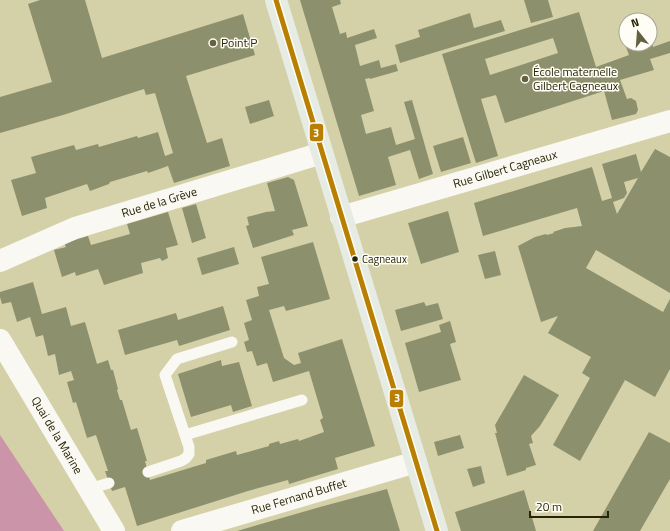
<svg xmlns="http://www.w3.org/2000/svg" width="670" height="531" font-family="'Titillium Web',sans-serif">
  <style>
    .water { fill: #cc94a9 }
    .building { fill: #8d906d; fill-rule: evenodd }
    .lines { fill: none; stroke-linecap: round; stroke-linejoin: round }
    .service { stroke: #f9f8f2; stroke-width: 11 }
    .minor { stroke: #f9f8f2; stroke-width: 22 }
    .secondary { stroke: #e6ebe4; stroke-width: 22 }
    .bus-1-casing { stroke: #fefef6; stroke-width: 8 }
    .bus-1 { stroke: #b97f02; stroke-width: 5 }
    .poi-dot { fill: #64613f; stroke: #fefef6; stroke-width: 1.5 }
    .bus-dot { fill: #282406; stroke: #fefef6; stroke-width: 1.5 }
    .labels { text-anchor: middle; stroke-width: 3; stroke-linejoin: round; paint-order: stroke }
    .bus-label { font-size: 11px; fill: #282406; stroke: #fefef6; text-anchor: start }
    .poi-label { font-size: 12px; fill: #282406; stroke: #fefef6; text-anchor: start }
    .street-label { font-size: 12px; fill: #282406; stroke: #fefef6 }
    .line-badge { stroke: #fefef6; stroke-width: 1.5 }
    .badge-label { font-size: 11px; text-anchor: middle; font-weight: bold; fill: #fff }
  </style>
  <rect width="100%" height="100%" fill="#d4d1a8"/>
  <path class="water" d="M0 435 64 531H0Z"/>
  <path class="building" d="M40 0H85L102 58 243 14 255 55 186 76 207 143 222 138 230 166 174 183 168 166 148 173 147 171 110 182 109 184 90 191 87 184 45 198 47 208 22 216 11 180 36 173 31 157 74 145 76 150 98 144 99 147 137 136 138 138 158 132 165 156 173 153 155 93 146 95 144 89 63 115 0 133V97L52 82 28 4Z
    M300 0H340L341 4 332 7 340 34 346 32 347 38 374 29 377 38 355 45 360 66 379 60 381 68 396 64 398 71 370 79V78L365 79 374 111 361 115 366 134 391 127 396 145 415 139 404 102 412 100 433 174 419 179 410 150 388 157 396 185 359 196Z
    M524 0H548L553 17 531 23Z
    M579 12 596 67 629 55 626 47 635 44H650V39H651L653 47 670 41V53L650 59 654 70 620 80 627 99 631 98 636 101 638 110 636 114 612 120 604 91 505 123 496 95 481 99 498 156 476 163 442 54ZM553 38 558 53 490 75 485 59Z
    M470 13 474 28 501 20 505 31 400 63 395 45 420 37 418 30Z
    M269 100 274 116 250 124 245 107Z
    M463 137 471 163 441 172 433 146Z
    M655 149 670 157V293L596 250 586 268 663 312 670 299V369L655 397 625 380 580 461 553 445 590 378 582 373 591 357 548 333 558 316 541 322 518 246 535 237 546 234 547 235 554 233 553 232 565 228 582 226 577 208 483 236 474 203 592 167 602 201 612 198 602 164 636 154 641 172ZM638 178 617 214 613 202 624 198 627 193 624 182Z
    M288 177 294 180 308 226 292 230 294 235 253 248 246 226 249 225 247 217 266 212 275 211 267 183Z
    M196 204 206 238 192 243 182 208Z
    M448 211 459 252 421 264 408 223Z
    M168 212 178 245 166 248 168 258 162 261 160 258 141 263 143 273 104 285 98 269 76 276 75 272 62 277 54 250 66 247 64 243 88 236 91 245 130 234 127 224Z
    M313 242 330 299 286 311 284 306 269 310 284 358 294 365 301 363 298 353 342 339 375 446 335 458 338 469 289 484 288 480 248 491 137 526 125 487 112 491 105 471H108L96 435 87 438 76 402 73 403 67 382 74 380 71 371 59 375 55 354 48 356 43 335 36 337 30 317 17 322 11 302 2 304 0 297V292L33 282 42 314 66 307 71 326 85 322 97 364 108 360 111 370H113L118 389 117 390 120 400H122L131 430 137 428 147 461H145L150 480 206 463V460L236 451 237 455 269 446V444L279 441 280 444 298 439 299 441 324 432 320 420 323 418 309 371 273 382 267 363 257 366 252 351 247 352 244 342 249 340 244 323 252 320 246 300 259 296 257 287 269 284 261 257Z
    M234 247 239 264 202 275 197 258Z
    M495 251 501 275 485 279 478 255Z
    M424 302 426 306 438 303 443 319 401 331 395 310Z
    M223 306 230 330 179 346 177 340 125 355 118 330 176 313 178 320Z
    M450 321 456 342 450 344 461 380 419 392 405 343 441 332 439 325Z
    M221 360 222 366 239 362 252 406 233 412 231 405 191 417 178 374Z
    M524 375 559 395 540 426 531 436 533 443 529 444 536 465 526 468V470L507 476 495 433H497L495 425Z
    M649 432 670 443V479L640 531H593Z
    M460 435 464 448 438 456 434 442Z
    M481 466 485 483 473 487 467 469Z
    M387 489 400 531H237L320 507Z
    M524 490 536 531H461L455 512Z"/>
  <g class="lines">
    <path class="service" d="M185 435 302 400
      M148 472 181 461 186 458 189 454V447L165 375 177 359 232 342
      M89 489 109 483"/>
    <g class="minor">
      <path id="s1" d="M341 217 670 121"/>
      <path id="s2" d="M0 261 75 228 322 153"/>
      <path id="s3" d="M0 340 114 531"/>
      <path id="s4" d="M182 531 416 462"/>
    </g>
    <path class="secondary" d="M276 0 437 531"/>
    <g class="bus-1-casing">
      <path id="bus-1" d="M276 0 437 531"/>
    </g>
    <use href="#bus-1" class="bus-1"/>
  </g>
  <g class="poi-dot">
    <circle cx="213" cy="43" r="4"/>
    <circle cx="525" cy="79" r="4"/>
  </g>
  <circle class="bus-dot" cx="355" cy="259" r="3.5"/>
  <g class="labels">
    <g class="bus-label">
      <text x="362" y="263">Cagneaux</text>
    </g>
    <g class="poi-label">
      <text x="221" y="47">Point P</text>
      <text x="533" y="76">École maternelle<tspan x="533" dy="14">Gilbert Cagneaux</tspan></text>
    </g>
    <g class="street-label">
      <text dy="4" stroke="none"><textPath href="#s1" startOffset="171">Rue Gilbert Cagneaux</textPath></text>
      <text dy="4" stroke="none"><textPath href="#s2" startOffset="170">Rue de la Grève</textPath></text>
      <text dy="4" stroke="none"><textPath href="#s3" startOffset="111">Quai de la Marine</textPath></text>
      <text dy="4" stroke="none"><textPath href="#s4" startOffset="122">Rue Fernand Buffet</textPath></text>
    </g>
  </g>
  <g class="line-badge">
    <rect x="309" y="123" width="15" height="19" rx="4" fill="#b97f02"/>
    <rect x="389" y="389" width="15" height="19" rx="4" fill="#b97f02"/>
  </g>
  <g class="badge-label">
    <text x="316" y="137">3</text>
    <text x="397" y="402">3</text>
  </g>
  <g transform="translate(638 32) rotate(343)"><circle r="19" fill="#fefef6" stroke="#a8a796"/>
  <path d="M0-3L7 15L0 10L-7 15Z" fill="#64613f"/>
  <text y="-6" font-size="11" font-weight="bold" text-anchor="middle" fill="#282406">N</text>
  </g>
  <path d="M530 511v6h78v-6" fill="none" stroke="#282406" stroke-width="2"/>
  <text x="536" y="511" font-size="12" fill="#282406" stroke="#fefef6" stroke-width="3" paint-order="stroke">20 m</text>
</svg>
